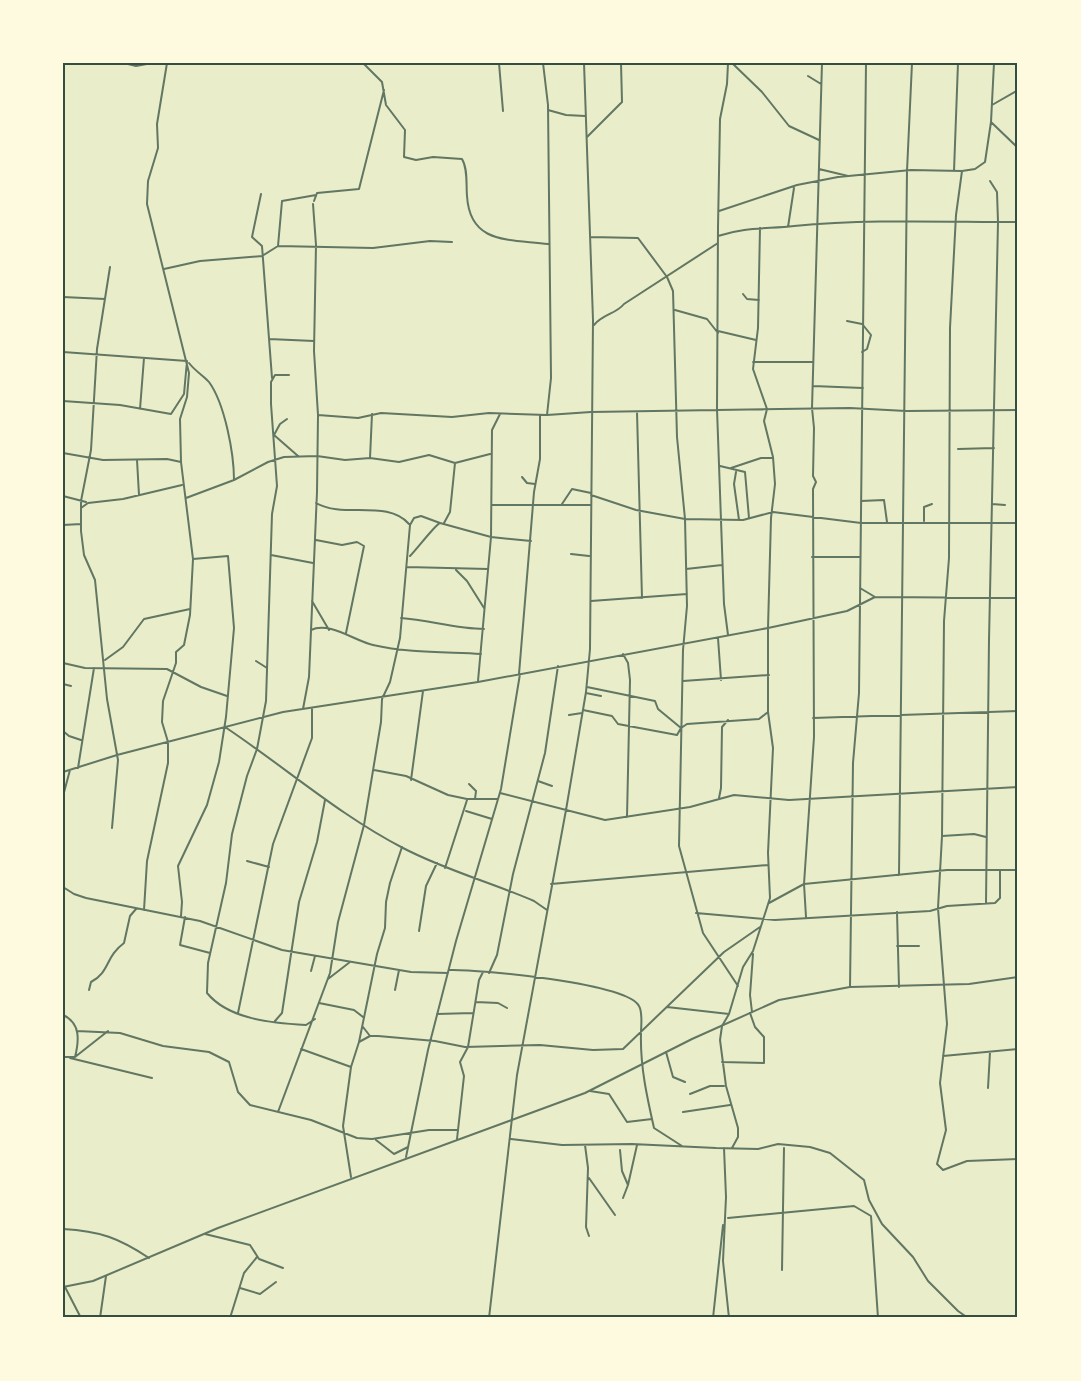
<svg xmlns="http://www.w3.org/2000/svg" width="1081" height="1381" font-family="'Golos Text',sans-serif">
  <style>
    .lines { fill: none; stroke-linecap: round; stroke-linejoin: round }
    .minor { stroke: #617663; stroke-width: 2 }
    .tertiary { stroke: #617663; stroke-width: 2 }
    .neatline { fill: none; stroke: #344e41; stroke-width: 2 }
  </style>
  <rect width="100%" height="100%" fill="#e9edc9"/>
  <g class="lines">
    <path class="minor" d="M124 63 136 66 152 63
      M363 63 382 82 386 105 405 130 404 157 416 160 433 157 462 159C468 169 466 185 467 196 470 245 510 239 548 244
      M499 63 503 111
      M543 63 548 105 551 378 547 415
      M728 63 727 84 720 119 718 227 717 409 724 604 728 635
      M732 63 762 92 789 126 819 140
      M994 63 991 122 1018 148
      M808 76 821 84
      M992 105 1018 90
      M548 110 566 115 585 116
      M587 137 622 102 621 63
      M819 169 848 176
      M954 171 958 63
      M962 171 956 215 950 328 949 558 944 621 942 836 938 908 947 1024 940 1083 946 1130 937 1164 943 1170 967 1161 1018 1159
      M261 194 252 237 262 246 272 378
      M314 201 317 193 359 189 384 90
      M719 211 797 185 838 177 911 170 962 171 975 169 985 162 991 122
      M788 227 794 188
      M718 236C744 227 768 229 794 226 869 219 943 222 1018 222
      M591 237 638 238 667 277 673 291 677 437 685 519 687 606 683 650 679 846 703 933 738 986
      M278 246 282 201 316 195
      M110 267 97 349 91 450 81 501V531L84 555 95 580 107 699 118 760 112 828
      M164 269 200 261 262 256 278 246 373 248 430 241 452 242
      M743 294 747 299 759 300
      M63 297 105 299
      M675 310 707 319 718 333
      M847 321 862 324
      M594 325C603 314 616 314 624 304L718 243
      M718 331 756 340
      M269 339 314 341
      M63 352 187 361
      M862 352 867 349 871 335 863 325
      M753 362H813
      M189 363C195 371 205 377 209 382 225 404 234 454 234 480
      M289 375H275L271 382V404L277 486 272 514 266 701 257 749 247 776 232 834 226 883 208 963 207 993C229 1020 274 1023 306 1025L315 1019
      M813 386 863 388
      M63 401 120 405 171 414 184 394 187 361
      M140 409 144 358
      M637 412 642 598
      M318 415 358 418 381 413 452 417 489 413 547 415 591 412 850 408 906 411 1018 410
      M287 419 280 424 274 435 298 456
      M958 449 994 448
      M63 453 103 460 167 459 181 462
      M370 458 372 414
      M137 460 139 495
      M720 466 745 472 749 518
      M731 468 761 458H773
      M736 472 734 484 739 520
      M522 477 527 483 535 484
      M591 495 636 510 685 519 743 520 773 512 861 523H1018
      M63 496 86 502
      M186 498 234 480 268 462 284 457 317 456 345 460 370 458 399 462 429 455 455 463
      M861 501 884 500 887 522
      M316 503C344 519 387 499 409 524
      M562 504 572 489 591 493
      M992 504 1005 505
      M492 505H590
      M81 508 88 503 123 499 182 485
      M924 521V507L932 504
      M444 523 450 512 455 463 490 454
      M63 525 81 524
      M316 540 342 545 357 542 364 546 346 633
      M571 554 589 556
      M271 555 313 563
      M410 556C417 549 435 525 440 523L491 537 531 541
      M812 557H860
      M407 567 488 569
      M686 569 722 565
      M456 570 467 581 484 608
      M860 588 875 597
      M312 601 329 630
      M591 601 687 594
      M401 618C429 620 456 629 484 629
      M311 630C329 621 355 641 373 645 407 653 446 652 481 654
      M718 638 721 680
      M623 654 628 663 630 680 627 817
      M105 660 123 647 144 619 190 609
      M256 661 267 668
      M63 663 85 668 167 669 201 687 227 696
      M519 674 534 492 540 459V415
      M478 681 491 537 492 430 500 414
      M683 681 769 675
      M63 684 71 686
      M587 687 655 701 658 709 681 728
      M586 693 601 696
      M303 709 309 677 317 492 318 415 314 351 316 245 313 204
      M583 710 612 716 618 724 677 735 681 728 687 724 759 719 768 712
      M569 715 582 713
      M813 718 1018 711
      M225 727C285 767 339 815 403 848 445 870 490 882 534 901L547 910
      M63 731 69 736 81 740
      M78 768 94 668
      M374 770 406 776 448 795 467 799H498
      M63 772 117 755 283 712 478 682 768 628 847 611 875 597 1018 598
      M411 780 423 691
      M538 781 552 786
      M469 784 476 791 475 799
      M500 793 605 820 690 807 734 795 789 800 1018 787
      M63 796 70 770
      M719 798 721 788 722 727 728 720
      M466 811 492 819
      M942 836 974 834 986 837
      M247 861 269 867
      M445 868 467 800
      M899 875 907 171 912 63
      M551 884 768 865
      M63 887 74 894 86 898 200 921 282 950 411 972 448 973
      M769 903 804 884 947 870H1018
      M986 903 989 640 998 222 997 192 990 181
      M144 910 147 861 168 763V742L162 722 163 701 176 663V652L184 645 190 615 193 559 181 462 180 419 187 397 189 373 147 204 148 181 158 148 157 124 167 63
      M897 912 899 987
      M696 913 775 920 930 911 947 906 995 903 1000 898V870
      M181 916 182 902 178 866 207 805 219 762 226 717 234 628 228 556 193 559
      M185 917 180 945 210 953
      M806 917 804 884 814 737 813 489 816 482 813 476 814 428 812 408 822 63
      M419 931 426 886 437 863
      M897 946H919
      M449 970C478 969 627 983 639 1006 643 1013 641 1026 641 1033 640 1066 647 1097 654 1128L682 1146
      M311 971 315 956
      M489 973 497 955 513 874 545 753 558 666
      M328 979 350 962
      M850 987 853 763 859 693 866 63
      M89 990 91 982C110 972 105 957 124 943L130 916 136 909
      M395 990 399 970
      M476 1002 498 1003 507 1008
      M319 1003 354 1010 363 1017
      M667 1007 729 1014
      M752 1012 750 995 753 954
      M238 1013 273 844 312 738V708
      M437 1014 473 1013
      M63 1015C81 1023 79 1041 75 1057
      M275 1021 282 1013 299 902 317 842 325 800
      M363 1027 370 1036
      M77 1031 120 1033 163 1046 209 1052 229 1062 238 1092 250 1105 311 1120 357 1138 372 1139 429 1130H458
      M359 1042 370 1036H378L435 1041 465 1047 540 1045 593 1050 623 1049 724 952 760 927
      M301 1049 351 1067
      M666 1052 673 1077 685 1082
      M943 1056 1018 1049
      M63 1057H75L108 1031
      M70 1058 152 1078
      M722 1062 764 1063V1037L755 1027 750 1013
      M988 1088 990 1052
      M590 1091 609 1094 627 1122 652 1119
      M690 1094 710 1086H724
      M278 1112 330 973 338 922 364 825 381 722 382 699 390 682 400 638 410 525 414 518 421 516 440 523
      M683 1112 730 1105
      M457 1139 464 1076 460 1062 468 1047 479 980 483 972
      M511 1139 562 1145 632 1144 716 1148 758 1149 778 1144 810 1147 830 1153 864 1180 869 1200 882 1224 913 1257 928 1281 958 1311 968 1318
      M376 1140 394 1154 408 1147
      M585 1145 588 1168 586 1227 589 1236
      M724 1148 726 1197 723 1261 729 1318
      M732 1148 738 1137V1128L726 1086 720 1040 722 1026 729 1014 743 967 753 951 770 898 768 853 773 748 768 712V628L771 518 775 484 773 457 764 421 767 409 753 369 758 328 760 228
      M620 1150 622 1171 628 1185 623 1198
      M406 1157 428 1050 456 941 501 789 520 674
      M351 1177 343 1126 351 1067 359 1042 377 954 385 928 386 902 390 883 402 847
      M589 1178 615 1215
      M628 1185 637 1145
      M728 1218 854 1206 871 1216 878 1318
      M63 1229C100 1231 119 1238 149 1258
      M205 1234 250 1245 259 1259 283 1268
      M782 1270 784 1148
      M65 1287 81 1318
      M240 1288 260 1294 276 1282
      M100 1318 106 1276
      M230 1318 244 1273 257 1257
      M489 1318 517 1075 566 810 586 692 590 649 593 320 584 63
      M713 1318 723 1225"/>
    <path class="tertiary" d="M63 1287 93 1281 218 1228 585 1093 692 1039 779 1000 850 987 969 984 1018 977"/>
  </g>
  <rect width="1081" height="1381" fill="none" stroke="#fefae0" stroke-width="129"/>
  <rect x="64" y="64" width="952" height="1252" class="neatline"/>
</svg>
